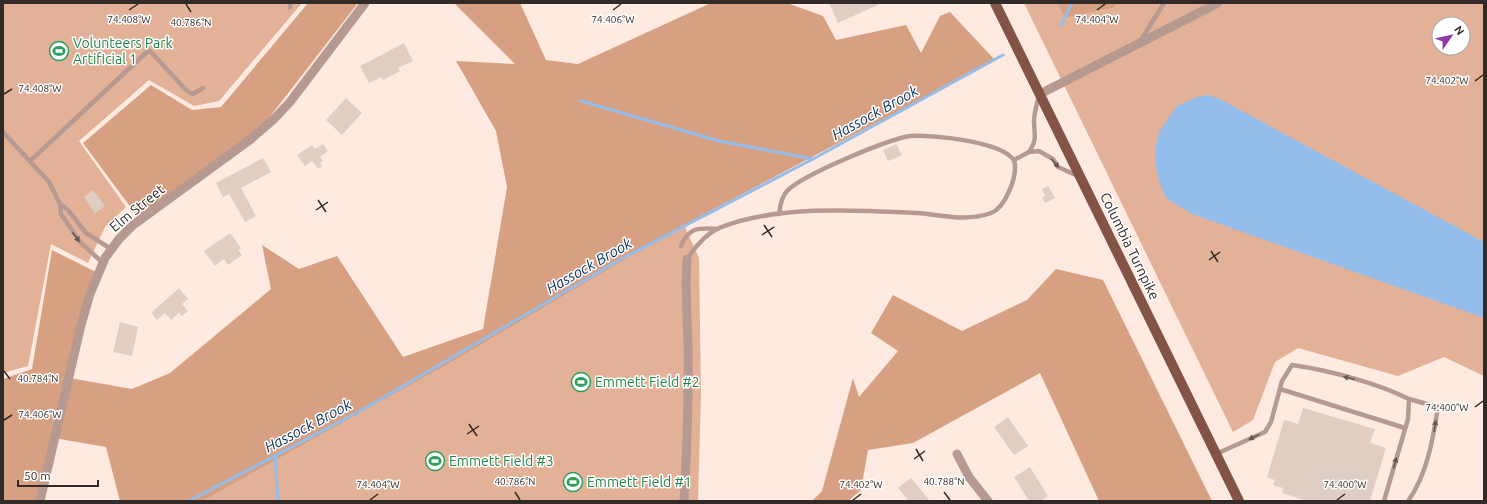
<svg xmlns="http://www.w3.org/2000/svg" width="1487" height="504" font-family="Ubuntu,sans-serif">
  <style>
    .green { fill: #e3b197; fill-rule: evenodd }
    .forest { fill: #d8a083 }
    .water { fill: #95bdeb }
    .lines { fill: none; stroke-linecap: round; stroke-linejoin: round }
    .stream { stroke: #95bdeb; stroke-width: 3 }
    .building { fill: #e0cdc4 }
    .lane { stroke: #b69a91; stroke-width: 4.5 }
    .street { stroke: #b69a91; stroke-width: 9 }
    .primary { stroke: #835445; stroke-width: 10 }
    .oneway { fill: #665751 }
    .ticks { fill: none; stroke: #312a26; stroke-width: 1.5 }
    .labels { text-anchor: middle; stroke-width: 3; stroke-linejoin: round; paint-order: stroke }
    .leisure-label { font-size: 14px; fill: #27864d; stroke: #fff; text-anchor: start }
    .street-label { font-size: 14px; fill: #312a26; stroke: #fff }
    .water-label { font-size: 15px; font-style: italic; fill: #0b3660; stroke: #fff }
    .ticks-label { font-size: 10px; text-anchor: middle; fill: #312a26; stroke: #fff; stroke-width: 3; stroke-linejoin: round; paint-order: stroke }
  </style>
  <rect width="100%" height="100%" fill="#feeae0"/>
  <path class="green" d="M3 3H302L219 101 194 106 149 80 79 141 126 207 105 227 88 263 51 244 28 366 3 373Z
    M1024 3H1057L1065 18 1114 8 1118 3H1484V376L1444 357 1398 376 1298 348 1275 362 1253 420 1233 432ZM1439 24H1463V48H1439Z
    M684 225 699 258 701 395 698 501H203L447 365Z"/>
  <path class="forest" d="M308 3H358L251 141 140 220 83 143 151 85 192 110 221 107Z
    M454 3H520L546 60 578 64 711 3H787L823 16 836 40 906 25 921 53 940 16 950 12 995 60 684 225 447 365 203 501H120L106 447 54 438 42 501H3V379L32 369 52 250 98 273 70 378 132 389 170 373 271 289 262 245 299 269 337 256 403 357 483 329 507 187 496 131 456 61 515 64Z
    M1057 3H1118L1114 8 1065 18Z
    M1056 269 1103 280 1212 501H1099L1040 373 913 443 868 450 861 490 848 501H812L822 491 853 378 859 397 898 351 871 333 893 295 962 331 1027 300Z"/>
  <path class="water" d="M1207 95 1218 98 1484 242V318L1192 214 1166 198 1159 181 1155 162 1156 145 1159 132 1177 106 1197 97Z"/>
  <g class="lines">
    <path class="stream" d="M1061 25 1072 3
      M581 101 719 141 813 159
      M275 456 278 501
      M189 501 362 410 621 259 813 159 1003 55"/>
  </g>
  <path class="building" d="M829 3H882L838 23Z
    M404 43 413 61 398 68 400 71 383 80 381 77 369 83 360 66Z
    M346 98 362 113 342 135 326 120Z
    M323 144 328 151 320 157 323 161 320 163 322 166 318 169 312 161 305 166 297 155 312 145 315 149Z
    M896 144 902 155 888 161 883 150Z
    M263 158 271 172 241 188 256 216 245 222 229 194 223 197 216 183Z
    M1048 186 1055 198 1045 203 1042 197 1045 196 1042 189Z
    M93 190 105 206 95 213 84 197Z
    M230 233 241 248 238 250 242 255 228 265 224 259 215 266 204 251Z
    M179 288 188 299 182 304 188 311 182 316 179 313 171 320 165 313 157 320 151 313Z
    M120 322 138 327 132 356 113 352Z
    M1303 408 1375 429 1370 443 1386 448 1370 501H1307L1282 493 1283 488 1273 485 1275 480 1267 477 1284 420 1298 424Z
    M1008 417 1028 446 1014 455 994 427Z
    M1030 467 1048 496 1040 501H1029L1014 477Z
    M911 478 930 501H909L898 488Z"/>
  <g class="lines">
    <path class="lane" d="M290 7 291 3
      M1141 40 1164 3
      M3 132 49 182 60 204 61 214 80 242 103 263
      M1029 152C1038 138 1034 135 1034 121 1034 113 1037 104 1039 96
      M1014 160 1029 152 1039 151 1053 159 1058 167 1078 176
      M30 161 149 50 187 91 193 94 203 88
      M60 204 68 210 86 233 111 249
      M681 246C689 226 700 228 718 229
      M687 259C695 247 706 234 719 228 775 205 858 210 917 213 944 215 966 222 991 213 1005 208 1016 179 1015 165 1015 142 928 134 910 136 886 140 805 174 788 190 782 195 780 206 779 214
      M1280 389 1405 428
      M1216 454 1265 432 1271 422 1282 381 1292 365C1328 370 1377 383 1409 399L1408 419 1384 501
      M1408 501C1427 475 1433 439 1438 407L1409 399"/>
    <path class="street" d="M1040 94 1218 3
      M957 454 969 477 988 501
      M40 501 81 325 90 294 105 258 119 239 133 225 251 139 275 118 290 102 365 3
      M684 501C687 448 689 395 688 342 687 314 685 287 687 259"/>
    <path class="primary" d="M995 3 1239 501"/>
  </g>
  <defs><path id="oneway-solid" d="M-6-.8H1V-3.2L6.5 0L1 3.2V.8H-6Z"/></defs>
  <g class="oneway">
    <use href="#oneway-solid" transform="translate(1055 163) rotate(49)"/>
    <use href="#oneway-solid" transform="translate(76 237) rotate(53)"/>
    <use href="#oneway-solid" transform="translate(1349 378) rotate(-166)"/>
    <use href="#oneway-solid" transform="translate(1435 426) rotate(-82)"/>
    <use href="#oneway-solid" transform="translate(1254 437) rotate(154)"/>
    <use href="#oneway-solid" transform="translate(1395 463) rotate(-75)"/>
  </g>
  <path class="ticks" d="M186 4 191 12M129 10 138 4M613 10 621 4M1097 10 1105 4M1475 81 1483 75M4 94 12 89M318 200 326 212M316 210 328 202M764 225 772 237M762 235 774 227M1211 251 1218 262M1209 260 1220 252M4 371 10 379M1475 407 1483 401M4 420 12 415M469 424 477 436M467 434 479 426M916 449 923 461M914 459 925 451M515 492 520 500M944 492 950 500M370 500 378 494M853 500 861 494M1337 500 1345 494"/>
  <defs>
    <g id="stadium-ring" transform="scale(1)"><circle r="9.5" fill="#fff" stroke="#2e9e5b" stroke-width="1.5"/><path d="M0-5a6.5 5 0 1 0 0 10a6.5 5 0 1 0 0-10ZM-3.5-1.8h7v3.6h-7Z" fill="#2e9e5b"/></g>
  </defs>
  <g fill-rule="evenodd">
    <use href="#stadium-ring" x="59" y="51"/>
    <use href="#stadium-ring" x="581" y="382"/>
    <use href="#stadium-ring" x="435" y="461"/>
    <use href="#stadium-ring" x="573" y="482"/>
  </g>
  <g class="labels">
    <g class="leisure-label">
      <text x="73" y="48">Volunteers Park<tspan x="73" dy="16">Artificial 1</tspan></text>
      <text x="595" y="387">Emmett Field #2</text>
      <text x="449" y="466">Emmett Field #3</text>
      <text x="587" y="487">Emmett Field #1</text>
    </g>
    <g class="street-label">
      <text transform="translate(137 208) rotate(-39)" y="5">Elm Street</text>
      <text transform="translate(1130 246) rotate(64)" y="5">Columbia Turnpike</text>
    </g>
    <g class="water-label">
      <text transform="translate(875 113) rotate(-29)" y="5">Hassock Brook</text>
      <text transform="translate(589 266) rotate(-30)" y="5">Hassock Brook</text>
      <text transform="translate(308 426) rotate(-28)" y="5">Hassock Brook</text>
    </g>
  </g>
  <g class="ticks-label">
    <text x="129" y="23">74.408°W</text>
    <text x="613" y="23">74.406°W</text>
    <text x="1097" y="23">74.404°W</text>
    <text x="191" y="26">40.786°N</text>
    <text x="1447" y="84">74.402°W</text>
    <text x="40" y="92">74.408°W</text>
    <text x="38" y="382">40.784°N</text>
    <text x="1447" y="411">74.400°W</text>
    <text x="40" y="418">74.406°W</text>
    <text x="515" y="485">40.786°N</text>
    <text x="944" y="485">40.788°N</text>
    <text x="378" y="488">74.404°W</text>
    <text x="861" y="488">74.402°W</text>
    <text x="1345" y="488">74.400°W</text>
  </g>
  <rect width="1487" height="504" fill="none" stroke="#312a26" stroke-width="8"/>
  <g transform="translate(1451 36) rotate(56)"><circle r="19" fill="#ffffff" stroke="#adaaa8"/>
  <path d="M0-3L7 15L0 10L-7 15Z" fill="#8f37a4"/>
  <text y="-6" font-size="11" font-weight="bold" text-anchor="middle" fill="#312a26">N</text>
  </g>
  <path d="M18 480v6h80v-6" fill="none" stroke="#312a26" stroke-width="2"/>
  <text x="24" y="480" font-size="12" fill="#312a26" stroke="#ffffff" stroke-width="3" paint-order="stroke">50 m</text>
</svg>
